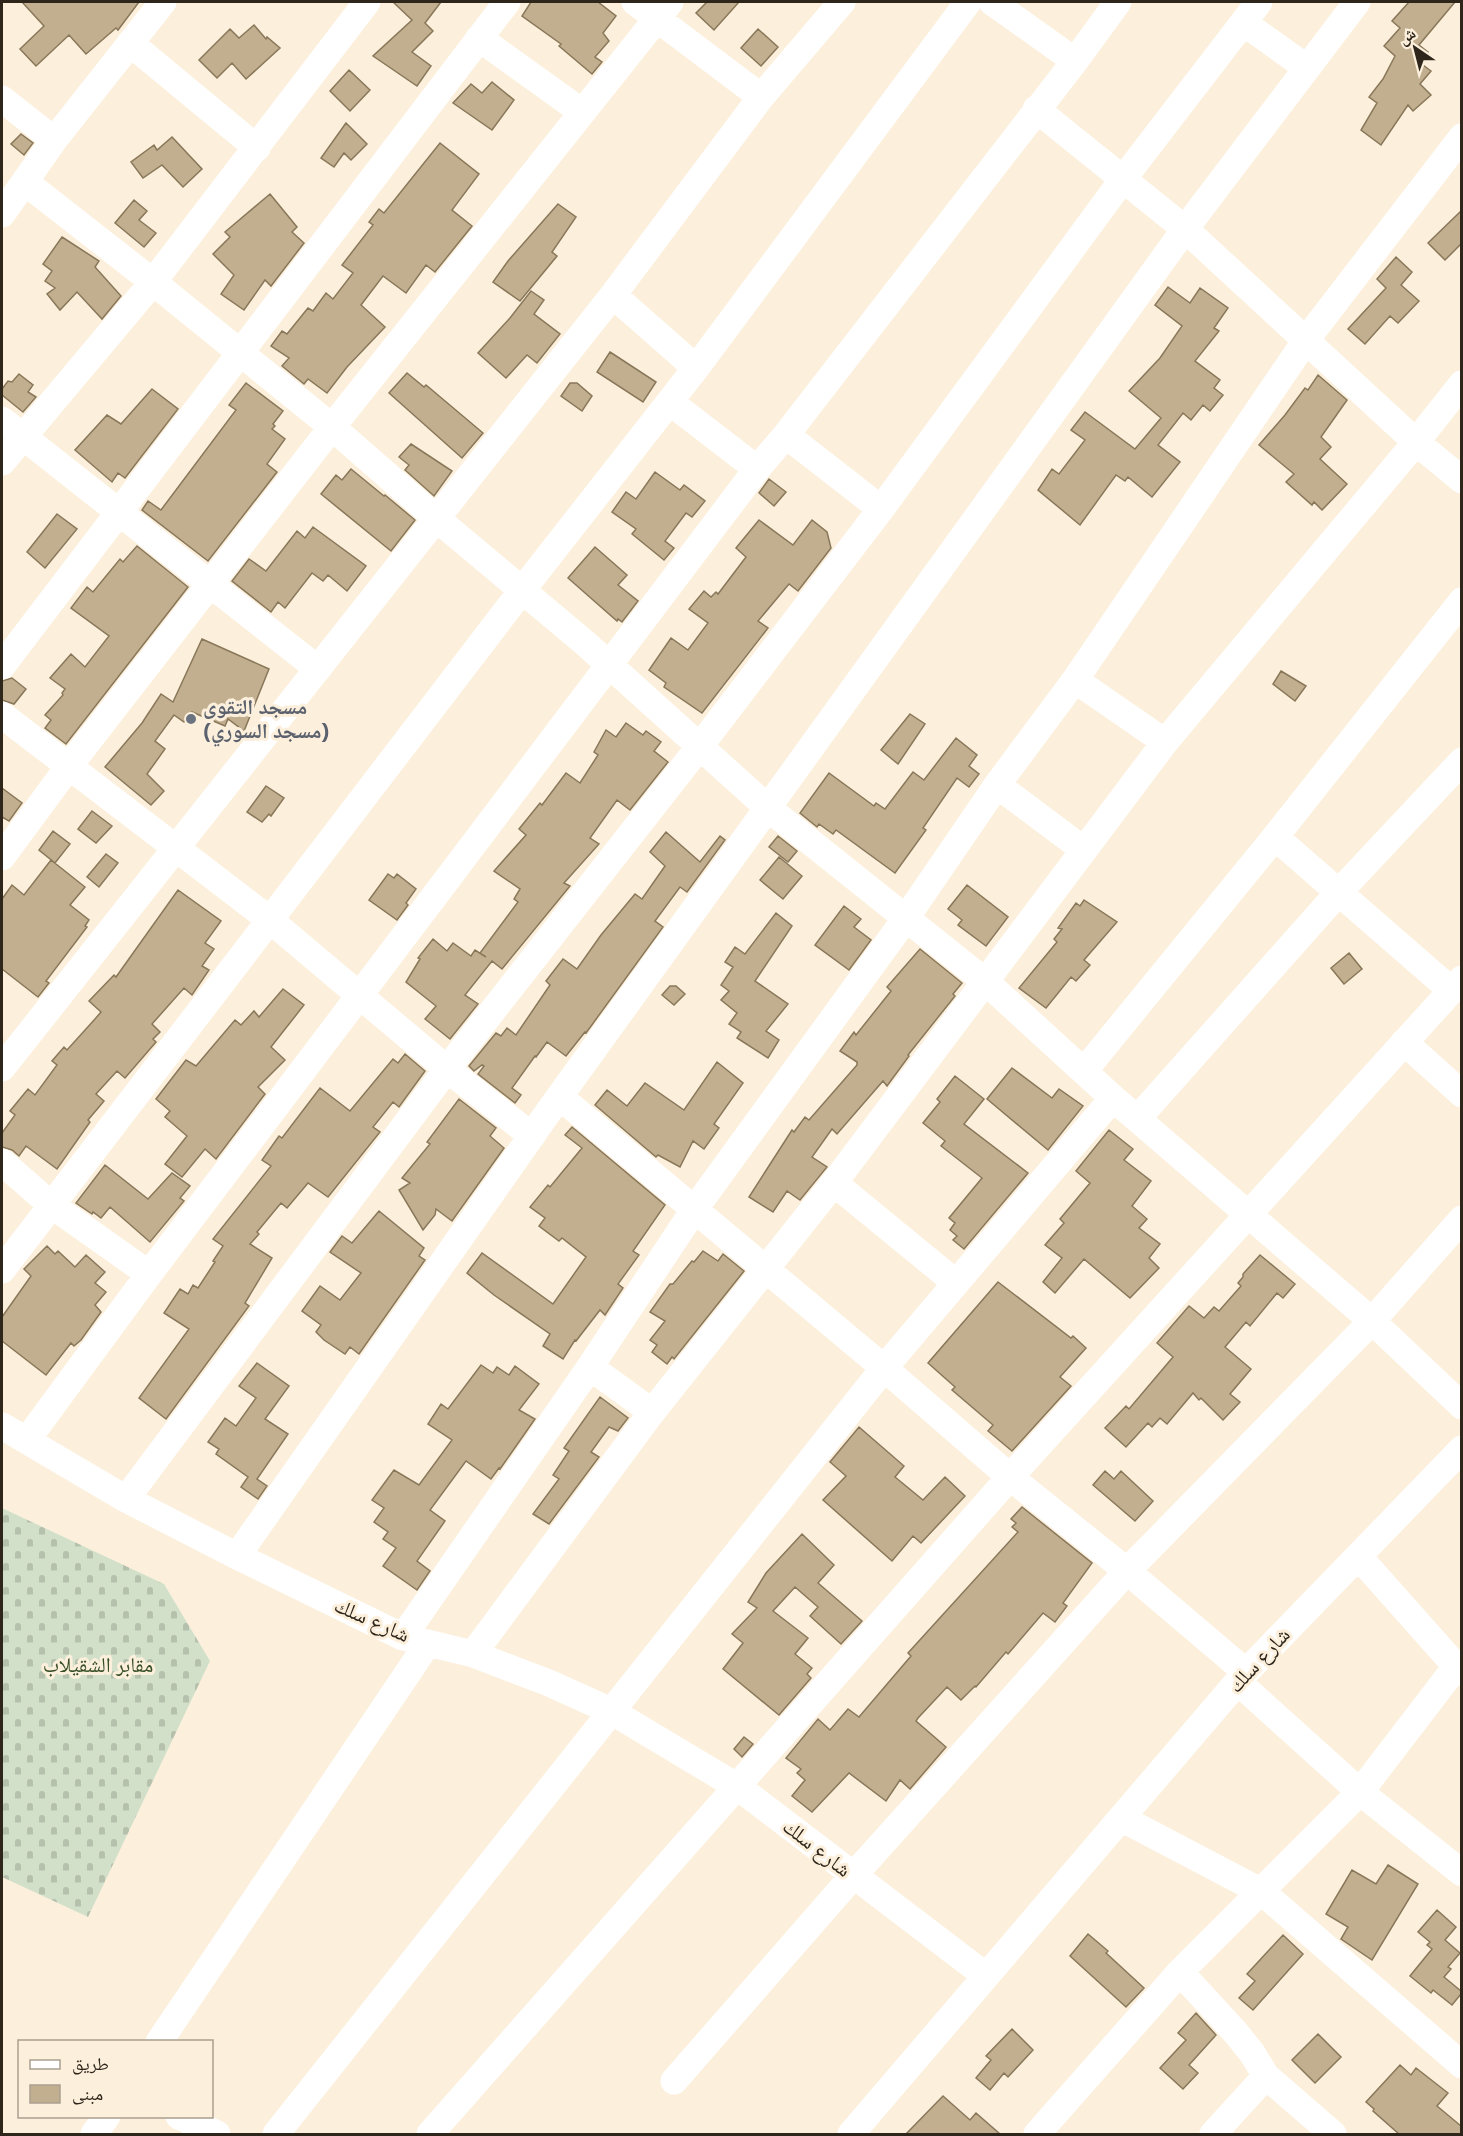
<svg xmlns="http://www.w3.org/2000/svg" width="1463" height="2136" font-family="'Golos Text','Noto Naskh Arabic',sans-serif">
  <style>
    .cemetery { fill: url(#cemetery-stones) }
    .building { fill: #c2af90; stroke: #897759; stroke-width: 1.5 }
    .lines { fill: none; stroke-linecap: round; stroke-linejoin: round }
    .minor { stroke: #fff; stroke-width: 27 }
    .worship-dot { fill: #6b7280; stroke: #fcf0dd; stroke-width: 2 }
    .labels { text-anchor: middle; stroke-width: 6; stroke-linejoin: round; paint-order: stroke }
    .worship-label { font-size: 21px; font-weight: bold; fill: #5b616d; stroke: #fcf0dd; text-anchor: start }
    .street-label { font-size: 21px; fill: #2e261a; stroke: #fcf0dd }
    .park-label { font-size: 21px; fill: #364e26; stroke: #fcf0dd }
  </style>
  <defs>
    <pattern id="cemetery-stones" width="16" height="16" patternUnits="userSpaceOnUse" patternTransform="scale(1.5)"><rect width="16" height="16" fill="#d2e0ca"/><path d="M2 7V4a2 2 0 0 1 4 0v3zM10 15v-3a2 2 0 0 1 4 0v3z" fill="#b5c0ad"/></pattern>
  </defs>
  <rect width="100%" height="100%" fill="#fcf0dd"/>
  <path class="cemetery" d="M2 1508 164 1584 210 1661 88 1917 2 1877Z"/>
  <path class="building" d="M22 2H139L118 30 116 28 86 54 69 35 36 66 20 49 44 26Z
    M393 2H441L425 23 433 31 412 52 431 66 417 86 373 56 412 20Z
    M531 2H598L616 16 603 33 609 41 595 57 602 62 592 74 559 46 561 44 522 16Z
    M707 2H739L714 30 696 13Z
    M1409 2H1455L1419 45 1428 52 1419 62 1431 71 1420 84 1431 95 1413 111 1408 105 1381 145 1361 130 1377 103 1369 97 1383 79 1395 56 1384 46 1400 28 1392 21Z
    M254 25 266 39 267 37 280 48 246 79 232 63 217 78 199 60 230 29 239 38Z
    M758 29 778 47 761 66 741 48Z
    M349 70 370 90 350 111 330 91Z
    M492 82 514 100 492 130 453 103 471 84 482 93Z
    M346 123 367 144 351 160 344 153 334 167 321 158Z
    M21 134 33 143 24 155 11 144Z
    M172 137 202 169 183 187 162 165 143 178 131 162 154 145 157 150Z
    M440 143 479 174 452 210 472 226 435 272 426 265 406 293 383 276 361 305 385 327 347 367 327 393 308 379 304 384 282 366 289 358 271 346 282 331 287 334 308 308 313 311 326 293 333 299 353 273 342 265 373 225 369 222 379 209 384 213Z
    M270 194 297 227 292 232 304 243 271 286 265 280 244 310 221 294 234 275 213 254 230 237 225 232Z
    M134 200 147 211 139 220 156 233 144 247 115 223Z
    M558 204 576 217 552 252 557 256 520 301 493 282 508 261Z
    M1461 211V244L1445 260 1428 243Z
    M62 237 99 261 95 267 121 296 102 319 77 292 60 310 47 294 55 288 45 281 52 271 43 264Z
    M1396 257 1412 272 1401 285 1419 301 1398 323 1390 316 1365 344 1348 329 1386 288 1377 279Z
    M1168 287 1190 303 1200 288 1228 308 1214 328 1219 331 1195 361 1220 380 1214 388 1223 395 1210 411 1203 405 1191 420 1183 413 1158 445 1180 462 1152 497 1128 477 1125 481 1116 475 1080 525 1038 490 1052 469 1059 474 1085 440 1071 430 1085 412 1135 449 1161 418 1129 391 1160 358 1182 326 1155 305Z
    M531 291 544 300 534 314 560 334 537 363 527 355 506 378 478 353 510 318Z
    M610 352 656 382 643 402 597 372Z
    M407 373 424 387 426 385 483 433 462 458 389 393Z
    M19 374 33 385 28 392 36 397 23 412 2 395V389L8 381 12 382Z
    M1318 375 1347 400 1321 437 1331 447 1320 459 1347 484 1322 510 1314 502 1312 505 1286 482 1294 474 1259 445 1285 415 1305 388 1308 390Z
    M246 383 283 411 273 424 275 426 272 429 285 439 267 464 277 472 208 561 142 510 148 501 161 510 236 410 229 405Z
    M570 383H577L592 396 582 411 561 396Z
    M152 389 178 409 125 478 118 473 112 482 75 450 107 415 121 424Z
    M411 444 452 471 434 496 405 470 409 465 399 457Z
    M351 469 384 496 385 495 415 520 391 551 321 494 336 475 342 480Z
    M655 472 680 490 684 485 705 501 692 517 686 513 665 541 674 548 664 560 632 534 636 529 612 512 626 492 636 499Z
    M769 479 786 492 774 506 759 493Z
    M57 514 77 529 45 568 27 552Z
    M759 520 793 545 812 520 827 532 831 548 798 591 789 584 758 621 768 628 702 713 664 687 666 683 649 670 671 638 688 650 708 623 689 609 704 591 711 597 716 592 718 594 746 557 736 548Z
    M313 527 366 566 347 591 328 575 323 581 312 573 285 608 278 602 271 612 232 581 249 559 266 571 297 531 305 538Z
    M137 546 188 587 66 744 45 728 51 720 45 715 63 695 62 693 65 689 50 678 71 654 85 667 109 636 71 608 87 587 93 592 120 559 123 562Z
    M595 547 627 575 618 585 638 601 622 622 618 619 617 621 568 578Z
    M202 639 269 669 244 731 228 719 225 726 192 712 184 722 174 715 155 741 165 749 147 774 164 791 151 805 105 767 142 723 161 694 173 702Z
    M1281 671 1306 686 1295 701 1273 684Z
    M12 678 26 689 14 704 2 700V681Z
    M910 714 925 724 898 764 881 750Z
    M626 723 643 735 646 731 661 742 654 751 668 762 630 810 617 800 590 838 599 844 564 883 570 886 502 969 492 961 465 995 478 1004 450 1039 425 1019 436 1006 406 982 420 959 418 958 433 939 447 951 453 943 471 956 475 950 486 957 480 953 518 902 514 899 520 889 494 871 526 835 519 829 540 803 542 805 566 773 580 783 598 755 594 752 606 730 616 737Z
    M956 738 977 755 969 766 979 774 969 787 957 778 923 828 926 830 895 873 836 830 833 834 819 824 817 827 800 813 829 773 874 806 876 803 885 809 913 772 924 780Z
    M266 786 284 798 271 816 269 814 262 822 247 812Z
    M2 788 22 803 9 821 2 817Z
    M92 811 112 826 96 843 78 829Z
    M53 831 70 844 55 863 39 850Z
    M666 832 700 862 720 836 725 840 687 892 680 887 655 921 663 927 586 1033 585 1032 566 1056 547 1042 536 1057 535 1056 512 1088 521 1095 515 1103 478 1074 484 1066 482 1065 474 1071 469 1066 496 1033 501 1036 507 1028 516 1035 550 985 546 981 563 959 577 969 601 935 635 894 642 899 665 866 650 852Z
    M778 836 797 851 788 862 769 847Z
    M106 854 118 863 99 887 87 877Z
    M779 857 802 876 783 899 760 880Z
    M51 860 85 887 70 905 89 920 85 926 87 927 46 981 49 983 38 997 2 969V899L12 885 24 895Z
    M388 874 394 878 397 874 416 889 406 903 408 905 397 920 369 900Z
    M967 885 1008 917 986 946 958 925 962 920 948 909Z
    M178 890 221 921 205 943 214 949 202 966 209 970 192 995 184 988 152 1024 160 1032 153 1039 156 1042 125 1078 117 1071 96 1094 104 1101 88 1120 90 1122 57 1169 26 1146 19 1156 12 1150 2 1147V1133L15 1115 10 1111 28 1089 35 1095 57 1065 52 1061 64 1047 67 1050 95 1019 101 1012 89 1001 114 975 116 977Z
    M1084 900 1117 922 1084 960 1090 965 1076 981 1071 977 1046 1008 1019 988 1057 942 1054 939 1062 929 1058 928 1076 903 1080 906Z
    M844 906 861 919 854 927 871 940 849 970 815 945Z
    M776 913 792 926 755 981 788 1004 766 1031 779 1040 768 1058 737 1038 741 1032 729 1024 737 1013 721 1000 729 991 721 985 733 967 725 962 735 947 745 954Z
    M920 949 962 983 953 994 955 996 908 1055 909 1056 887 1086 883 1081 837 1134 832 1129 812 1157 827 1167 800 1200 787 1191 773 1212 749 1197 792 1130 794 1132 805 1117 809 1120 857 1065V1062L840 1051 854 1032 856 1035 891 991 887 987Z
    M1349 953 1362 969 1344 984 1331 968Z
    M670 986H676L685 994 674 1005 662 995Z
    M283 989 304 1005 271 1047 285 1060 258 1087 265 1094 216 1159 205 1149 182 1177 165 1164 187 1136 165 1117 170 1111 156 1099 186 1060 196 1066 235 1020 241 1025 254 1011 259 1017Z
    M405 1054 425 1071 399 1107 393 1102 373 1127 380 1132 328 1197 308 1183 287 1208 281 1203 257 1232 259 1234 250 1244 272 1258 245 1303 249 1306 166 1419 139 1398 189 1329 164 1313 180 1289 188 1294 193 1285 198 1288 215 1262 213 1261 223 1246 213 1239 271 1166 262 1160 279 1136 282 1138 320 1088 350 1111 393 1059 398 1063Z
    M717 1062 743 1083 714 1124 719 1128 704 1149 693 1141 680 1167 658 1155 656 1157 595 1105 607 1090 627 1106 645 1083 684 1110Z
    M1012 1068 1052 1098 1059 1089 1083 1106 1048 1150 987 1099Z
    M955 1076 984 1099 964 1124 1028 1173 964 1249 953 1240 957 1236 950 1230 955 1223 949 1218 982 1178 941 1146 945 1141 923 1123 940 1102 937 1099Z
    M459 1099 496 1128 490 1136 504 1148 452 1221 436 1209 435 1215 423 1230 399 1190 410 1183 402 1178 430 1144 427 1142Z
    M572 1127 665 1205 633 1251 639 1255 618 1284 623 1288 605 1315 600 1310 576 1341 575 1340 563 1359 543 1346 550 1334 494 1295 467 1273 482 1253 553 1304 586 1257 562 1238 559 1241 539 1226 545 1218 530 1207 548 1185 550 1187 582 1148 565 1135Z
    M1109 1130 1133 1149 1124 1160 1151 1181 1132 1206 1147 1219 1139 1228 1160 1244 1149 1258 1159 1268 1130 1298 1084 1259 1055 1293 1043 1282 1062 1258 1045 1245 1064 1223 1060 1219 1090 1183 1076 1171Z
    M105 1165 148 1199 172 1173 190 1186 180 1198 184 1201 150 1242 110 1207 101 1218 93 1212 92 1214 76 1203Z
    M379 1211 424 1248 419 1256 425 1260 359 1354 350 1347 345 1354 324 1340 316 1332 321 1325 302 1311 320 1286 340 1300 361 1273 330 1252 342 1236 352 1243Z
    M47 1246 55 1254 58 1251 75 1267 86 1255 105 1272 95 1283 106 1292 95 1305 101 1312 81 1340 74 1346 71 1343 46 1375 2 1341V1317L31 1276 24 1269Z
    M703 1251 718 1261 723 1254 744 1271 674 1359 672 1357 667 1364 652 1352 657 1345 650 1340 665 1321 650 1312 670 1284H673L692 1261 694 1262Z
    M1260 1255 1295 1284 1283 1298 1277 1293 1250 1326 1246 1322 1225 1347 1251 1369 1230 1394 1240 1402 1223 1420 1201 1398 1199 1400 1193 1393 1167 1424 1160 1418 1152 1427 1148 1423 1126 1447 1105 1428 1126 1406 1129 1409 1173 1357 1157 1343 1189 1306 1204 1318 1214 1307 1219 1311 1241 1286 1238 1283 1243 1277V1274Z
    M998 1282 1071 1338 1073 1336 1086 1348 1060 1377 1071 1386 1012 1451 988 1431 993 1425 952 1390 955 1387 928 1363Z
    M257 1363 289 1386 265 1419 288 1434 257 1479 267 1486 258 1499 241 1487 248 1477 216 1454 219 1449 208 1442 225 1418 236 1426 256 1398 239 1386Z
    M481 1365 493 1373 497 1367 509 1375 515 1366 539 1384 519 1410 535 1419 500 1469 499 1468 491 1479 466 1461 430 1510 445 1521 417 1561 430 1571 417 1590 383 1566 396 1548 383 1539 388 1532 374 1522 384 1508 372 1500 394 1470 419 1485 452 1440 428 1424 441 1404 448 1409Z
    M600 1397 628 1418 618 1431 609 1427 591 1452 599 1457 549 1524 533 1514 559 1479 553 1475 569 1451 564 1448Z
    M859 1427 904 1466 895 1477 923 1500 945 1477 965 1496 921 1543 913 1536 892 1561 823 1500 846 1476 830 1462Z
    M1105 1471 1114 1479 1121 1471 1153 1501 1135 1521 1093 1485Z
    M1022 1507 1092 1563 1063 1603 1067 1606 1055 1622 1043 1613 1008 1654 1006 1652 976 1687 975 1686 961 1700 947 1687 918 1718 916 1721 946 1747 910 1789 900 1780 886 1801 849 1773 812 1812 792 1796 805 1780 797 1773 801 1769 786 1758 818 1719 830 1730 848 1709 859 1717 911 1656 908 1653 1018 1532 1012 1527 1016 1523 1011 1519Z
    M802 1534 834 1565 818 1583 862 1621 841 1644 810 1616 818 1607 795 1587 773 1611 808 1638 795 1654 812 1668 807 1674 811 1678 779 1715 723 1669 743 1643 732 1634 757 1608 748 1602 766 1573Z
    M744 1737 753 1744 742 1757 734 1749Z
    M1388 1865 1418 1884 1372 1960 1341 1939 1348 1927 1326 1914 1352 1870 1376 1884Z
    M1437 1910 1456 1927 1445 1940 1460 1953 1448 1967 1451 1969 1444 1977 1461 1991V1994L1452 2005 1433 1990 1431 1993 1410 1976 1432 1949 1427 1945 1430 1942 1418 1932Z
    M1088 1934 1108 1951 1106 1953 1144 1988 1126 2007 1070 1956Z
    M1283 1935 1303 1954 1253 2010 1239 1998 1255 1981 1247 1974Z
    M1196 2013 1216 2035 1189 2065 1198 2073 1183 2089 1160 2068 1186 2040 1178 2033Z
    M1012 2029 1033 2050 1008 2077 1004 2073 990 2090 976 2078 991 2060 986 2056Z
    M1318 2034 1341 2057 1315 2083 1292 2060Z
    M1400 2065 1411 2075 1416 2068 1448 2093 1437 2106 1461 2126V2134H1399L1373 2111 1374 2109 1366 2102Z
    M943 2096 970 2120 976 2113 1000 2134H906Z"/>
  <g class="lines">
    <path class="minor" d="M635 2 761 97
      M992 2 1075 61
      M1244 23 1307 68
      M479 38 582 112
      M130 43 257 148
      M2 99 54 140
      M1036 109 1185 229 1416 442 1462 480
      M25 182 153 282 332 427 436 518 585 643 768 808 986 982 1113 1098 1372 1321 1462 1406
      M2 214 54 140 163 2
      M613 295 696 368
      M670 402 757 469
      M2 420 318 669
      M786 435 881 509
      M2 462 153 282 367 2
      M2 666 507 2
      M1075 680 1165 742
      M2 715 270 920 447 1069 532 1136
      M997 785 1084 850
      M1275 837 1451 990
      M2 857 69 766 332 427 670 2
      M1404 1042 1462 1094
      M2 1068 613 295 761 97 842 2
      M1084 1071 1275 837 1462 601
      M560 1097 884 1368 1010 1477 1127 1571 1246 1672
      M1138 1118 1339 892 1462 761
      M2 1162 50 1204 149 1274
      M834 1183 956 1283
      M2 1270 523 589 696 368 968 2
      M590 1367 652 1412
      M2 1426 126 1499 237 1556 403 1637 473 1654 549 1683 611 1711 738 1787 986 1976
      M27 1440 149 1274 757 469 786 435 1075 61 1118 2
      M126 1499 447 1069 700 746 881 509 1123 179 1259 2
      M237 1556 549 1111 1185 229 1357 2
      M1359 1557 1462 1673
      M403 1637 590 1367 694 1210 906 918 997 785 1075 680 1306 340 1462 137
      M473 1654 652 1412 834 1183 1165 742 1416 442 1462 384
      M1238 1682 1360 1792 1462 1873
      M1121 1818 1262 1892 1462 2065
      M1180 1972 1236 2033 1252 2053 1266 2076 1333 2134
      M159 2042 428 1643
      M674 2081 853 1876 1127 1571 1372 1321 1462 1219
      M179 2116 217 2134
      M94 2134 107 2116
      M276 2134 884 1368 1113 1098
      M430 2134 1010 1477 1462 979
      M851 2134 1246 1672 1462 1449
      M1037 2134 1180 1972 1360 1792 1455 1668
      M1213 2134 1266 2076"/>
  </g>
  <circle class="worship-dot" cx="191" cy="719" r="6"/>
  <g class="labels">
    <g class="worship-label">
      <text x="203" y="714">مسجد التقوى<tspan x="203" dy="24">(مسجد السوري)</tspan></text>
    </g>
    <g class="street-label">
      <text transform="translate(372 1620) rotate(24)" y="7">شارع سلك</text>
      <text transform="translate(1259 1660) rotate(-47)" y="7">شارع سلك</text>
      <text transform="translate(817 1848) rotate(38)" y="7">شارع سلك</text>
    </g>
    <g class="park-label">
      <text x="98" y="1672">مقابر الشقيلاب</text>
    </g>
  </g>
  <rect width="1463" height="2136" fill="none" stroke="#2e261a" stroke-width="6"/>
  <rect x="18" y="2040" width="195" height="78" fill="#fcf0dd" stroke="#aa9f8f" stroke-width="1.5"/>
  <rect x="30" y="2060" width="30" height="9" fill="#ffffff" stroke="#aa9f8f" stroke-width="1.5"/>
  <text x="72" y="2070" font-size="18" fill="#2e261a">طريق</text>
  <rect x="30" y="2085" width="30" height="18" fill="#c2af90" stroke="#aa9f8f" stroke-width="1.5"/>
  <text x="72" y="2100" font-size="18" fill="#2e261a">مبنى</text>
  <g transform="translate(1415 48) rotate(325)" stroke="#fcf0dd" stroke-width="4.5" paint-order="stroke">
  <path d="M0-4.5L10 22L0 15L-10 22Z" fill="#2e261a"/>
  <text y="-9" font-size="16" font-weight="bold" text-anchor="middle" fill="#2e261a">ش</text>
  </g>
</svg>
